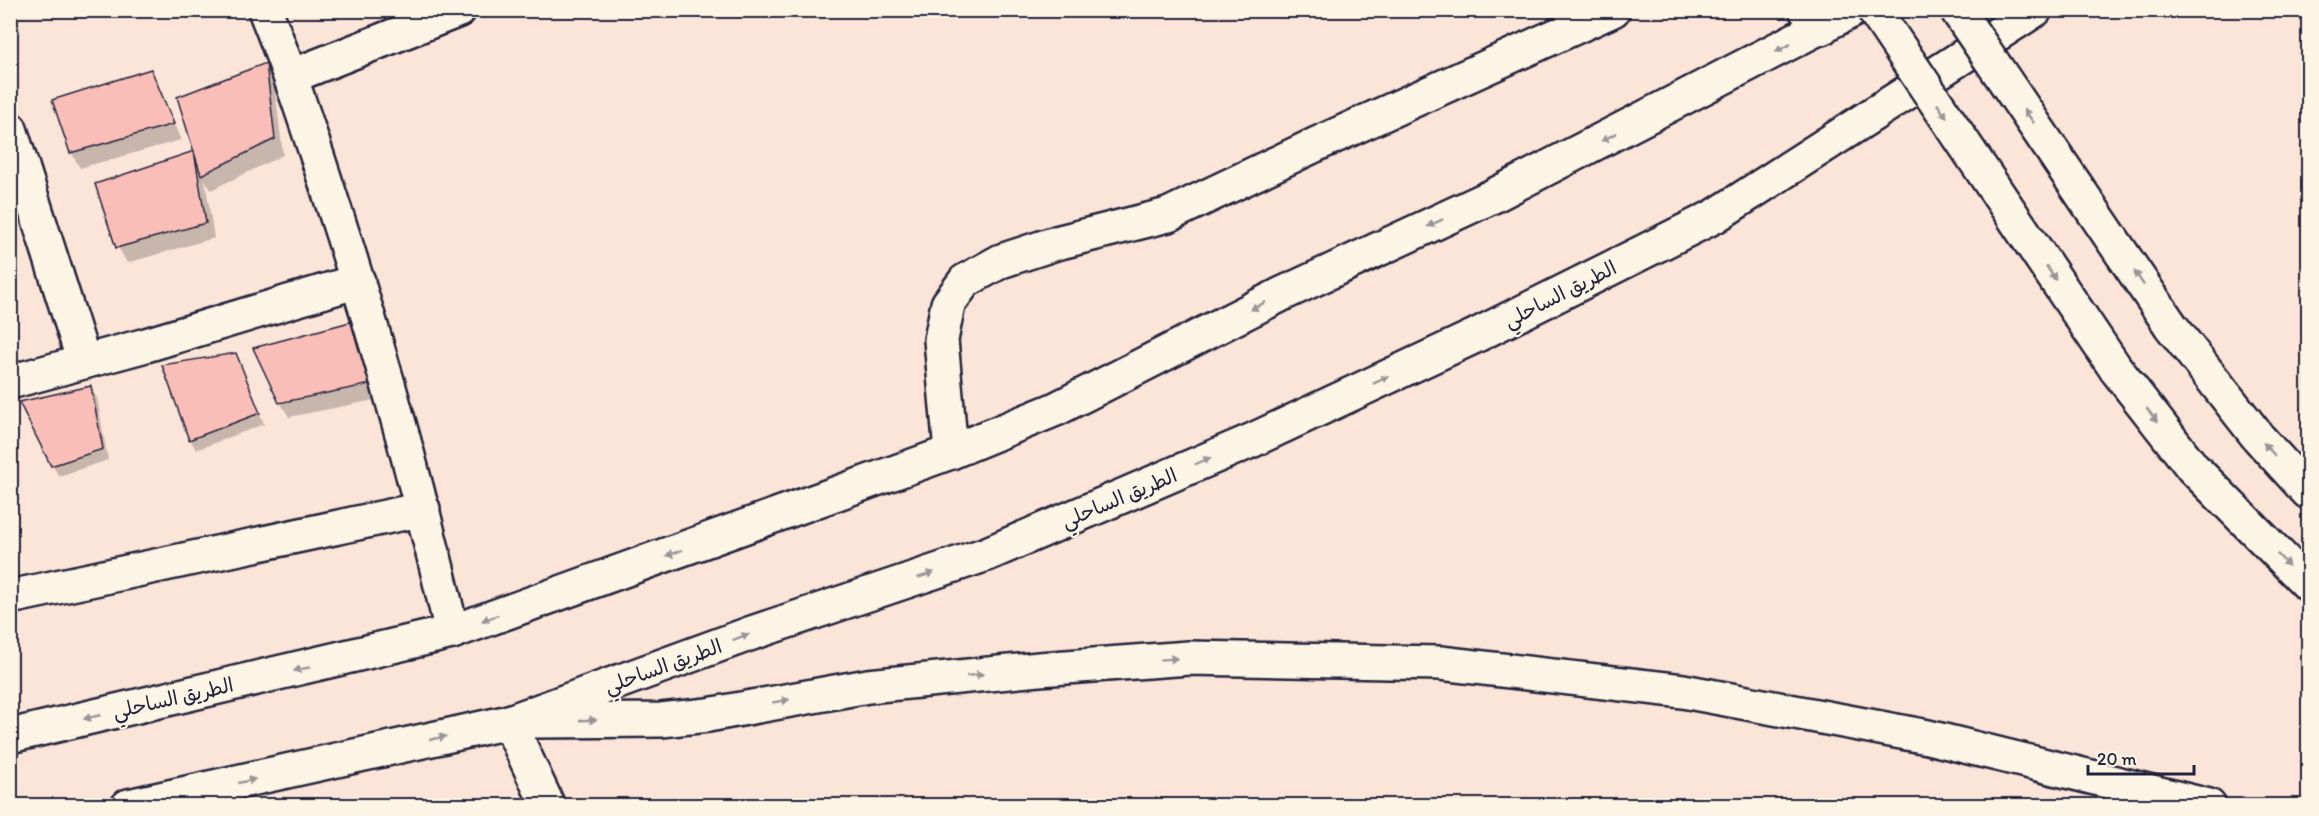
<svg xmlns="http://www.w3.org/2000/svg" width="2319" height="816" font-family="Itim,'Playpen Sans Arabic',sans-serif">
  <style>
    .shadow { fill: #0003 }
    .building { fill: #fabeb8; stroke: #22223b; stroke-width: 1.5 }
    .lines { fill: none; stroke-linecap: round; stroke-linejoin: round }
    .minor-casing { stroke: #22223b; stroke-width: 38 }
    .highway-casing { stroke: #22223b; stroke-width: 38 }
    .minor { stroke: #fcf5e5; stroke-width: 33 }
    .highway { stroke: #fcf5e5; stroke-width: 33 }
    .highway-bridge-casing { stroke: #22223b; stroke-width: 38; stroke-linecap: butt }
    .highway-bridge { stroke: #fcf5e5; stroke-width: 33 }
    .oneway { fill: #9a9698 }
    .labels { text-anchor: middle; stroke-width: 4.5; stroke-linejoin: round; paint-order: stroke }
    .street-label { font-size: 20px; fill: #22223b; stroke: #fcf5e5 }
  </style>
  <rect width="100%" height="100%" fill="#fbe4d8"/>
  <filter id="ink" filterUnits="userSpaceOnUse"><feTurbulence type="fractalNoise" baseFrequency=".0167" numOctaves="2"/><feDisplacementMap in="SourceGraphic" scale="12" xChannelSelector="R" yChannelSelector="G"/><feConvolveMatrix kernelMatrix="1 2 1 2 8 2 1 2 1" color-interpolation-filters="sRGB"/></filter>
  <g filter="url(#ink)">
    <path class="shadow" d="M265 65 274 80 283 155 211 190 205 180 214 238 127 263 118 247Z
      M150 71 181 140 80 168 71 152Z
      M362 338 384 398 289 417 280 402Z
      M236 355 264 424 196 450 190 439Z
      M90 387 97 398 108 460 59 476 52 465Z"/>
    <path class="building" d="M266 63 275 139 201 175 177 97Z
      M151 69 174 124 70 153 52 100Z
      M194 151 206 223 116 248 95 184Z
      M354 321 376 383 279 403 253 348Z
      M236 353 260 413 189 440 162 365Z
      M91 386 103 449 51 466 19 402Z"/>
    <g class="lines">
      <g class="minor-casing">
        <path id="minor" d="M265 10C293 79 315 150 338 220 382 356 420 493 452 632
          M1806 10 1822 28
          M292 76 459 10
          M10 129 84 362
          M10 382 146 345 358 281
          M951 452 941 340 948 304 965 281 1001 261 1056 243 1168 215 1317 144 1613 10
          M10 597 423 509
          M509 722 548 806"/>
      </g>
      <g class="highway-casing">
        <path id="highway" d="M2171 326 2258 437 2308 492
          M2116 369 2193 468 2308 584
          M537 721 661 720 708 715 868 686 1039 669 1189 658 1440 663 1683 691 1928 737 2209 806
          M10 736 452 632 951 452 1056 409 1282 294 1493 196 1853 10
          M128 806 509 722 749 634 987 554 1253 440 1473 337 1715 216 2035 10"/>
      </g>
      <use href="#minor" class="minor"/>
      <use href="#highway" class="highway"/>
      <g class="highway-bridge-casing">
        <path id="highway-bridge" d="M1874 10 2116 369
          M1957 10 2171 326"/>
      </g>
      <use href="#highway-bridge" class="highway-bridge"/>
    </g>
    <defs><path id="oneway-solid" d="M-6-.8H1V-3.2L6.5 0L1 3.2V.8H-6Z" transform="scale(1.5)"/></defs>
    <g class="oneway">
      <use href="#oneway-solid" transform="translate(1783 48) rotate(153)"/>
      <use href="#oneway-solid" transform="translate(1942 111) rotate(56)"/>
      <use href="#oneway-solid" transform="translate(2029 116) rotate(-124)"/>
      <use href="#oneway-solid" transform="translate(1609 137) rotate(153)"/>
      <use href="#oneway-solid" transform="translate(1435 223) rotate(155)"/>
      <use href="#oneway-solid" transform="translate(2051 273) rotate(56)"/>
      <use href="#oneway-solid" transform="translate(2139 278) rotate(-124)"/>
      <use href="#oneway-solid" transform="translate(1258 306) rotate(153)"/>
      <use href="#oneway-solid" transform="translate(1381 380) rotate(-25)"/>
      <use href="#oneway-solid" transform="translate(2152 415) rotate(52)"/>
      <use href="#oneway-solid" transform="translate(2269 449) rotate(-131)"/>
      <use href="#oneway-solid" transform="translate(1203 461) rotate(-23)"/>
      <use href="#oneway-solid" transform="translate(674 553) rotate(160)"/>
      <use href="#oneway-solid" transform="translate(2283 560) rotate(46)"/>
      <use href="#oneway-solid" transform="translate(926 575) rotate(-19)"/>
      <use href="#oneway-solid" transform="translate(490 618) rotate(160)"/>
      <use href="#oneway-solid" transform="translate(741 637) rotate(-20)"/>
      <use href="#oneway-solid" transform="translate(1169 659) rotate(-4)"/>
      <use href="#oneway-solid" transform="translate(302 669) rotate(167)"/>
      <use href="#oneway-solid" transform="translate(975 675) rotate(-6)"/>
      <use href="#oneway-solid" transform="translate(781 701) rotate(-10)"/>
      <use href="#oneway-solid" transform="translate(92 717) rotate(167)"/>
      <use href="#oneway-solid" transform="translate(588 720) rotate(-2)"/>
      <use href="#oneway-solid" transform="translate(438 738) rotate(-13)"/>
      <use href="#oneway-solid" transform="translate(247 781) rotate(-13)"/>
    </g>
  </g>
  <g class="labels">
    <g class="street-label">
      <text transform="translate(1560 294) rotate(-27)" y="7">الطريق الساحلي</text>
      <text transform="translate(1119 498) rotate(-23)" y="7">الطريق الساحلي</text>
      <text transform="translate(663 666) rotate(-20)" y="7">الطريق الساحلي</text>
      <text transform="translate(173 698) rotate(-13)" y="7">الطريق الساحلي</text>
    </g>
  </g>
  <rect width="2319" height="816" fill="none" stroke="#fcf5e5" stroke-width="36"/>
  <rect x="18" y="18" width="2283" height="780" fill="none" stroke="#22223b" stroke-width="2" filter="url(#ink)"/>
  <path d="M2088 765v9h106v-9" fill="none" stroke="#22223b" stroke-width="3"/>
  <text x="2097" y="765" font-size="18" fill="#22223b" stroke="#fcf5e5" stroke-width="4.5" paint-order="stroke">20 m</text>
</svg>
